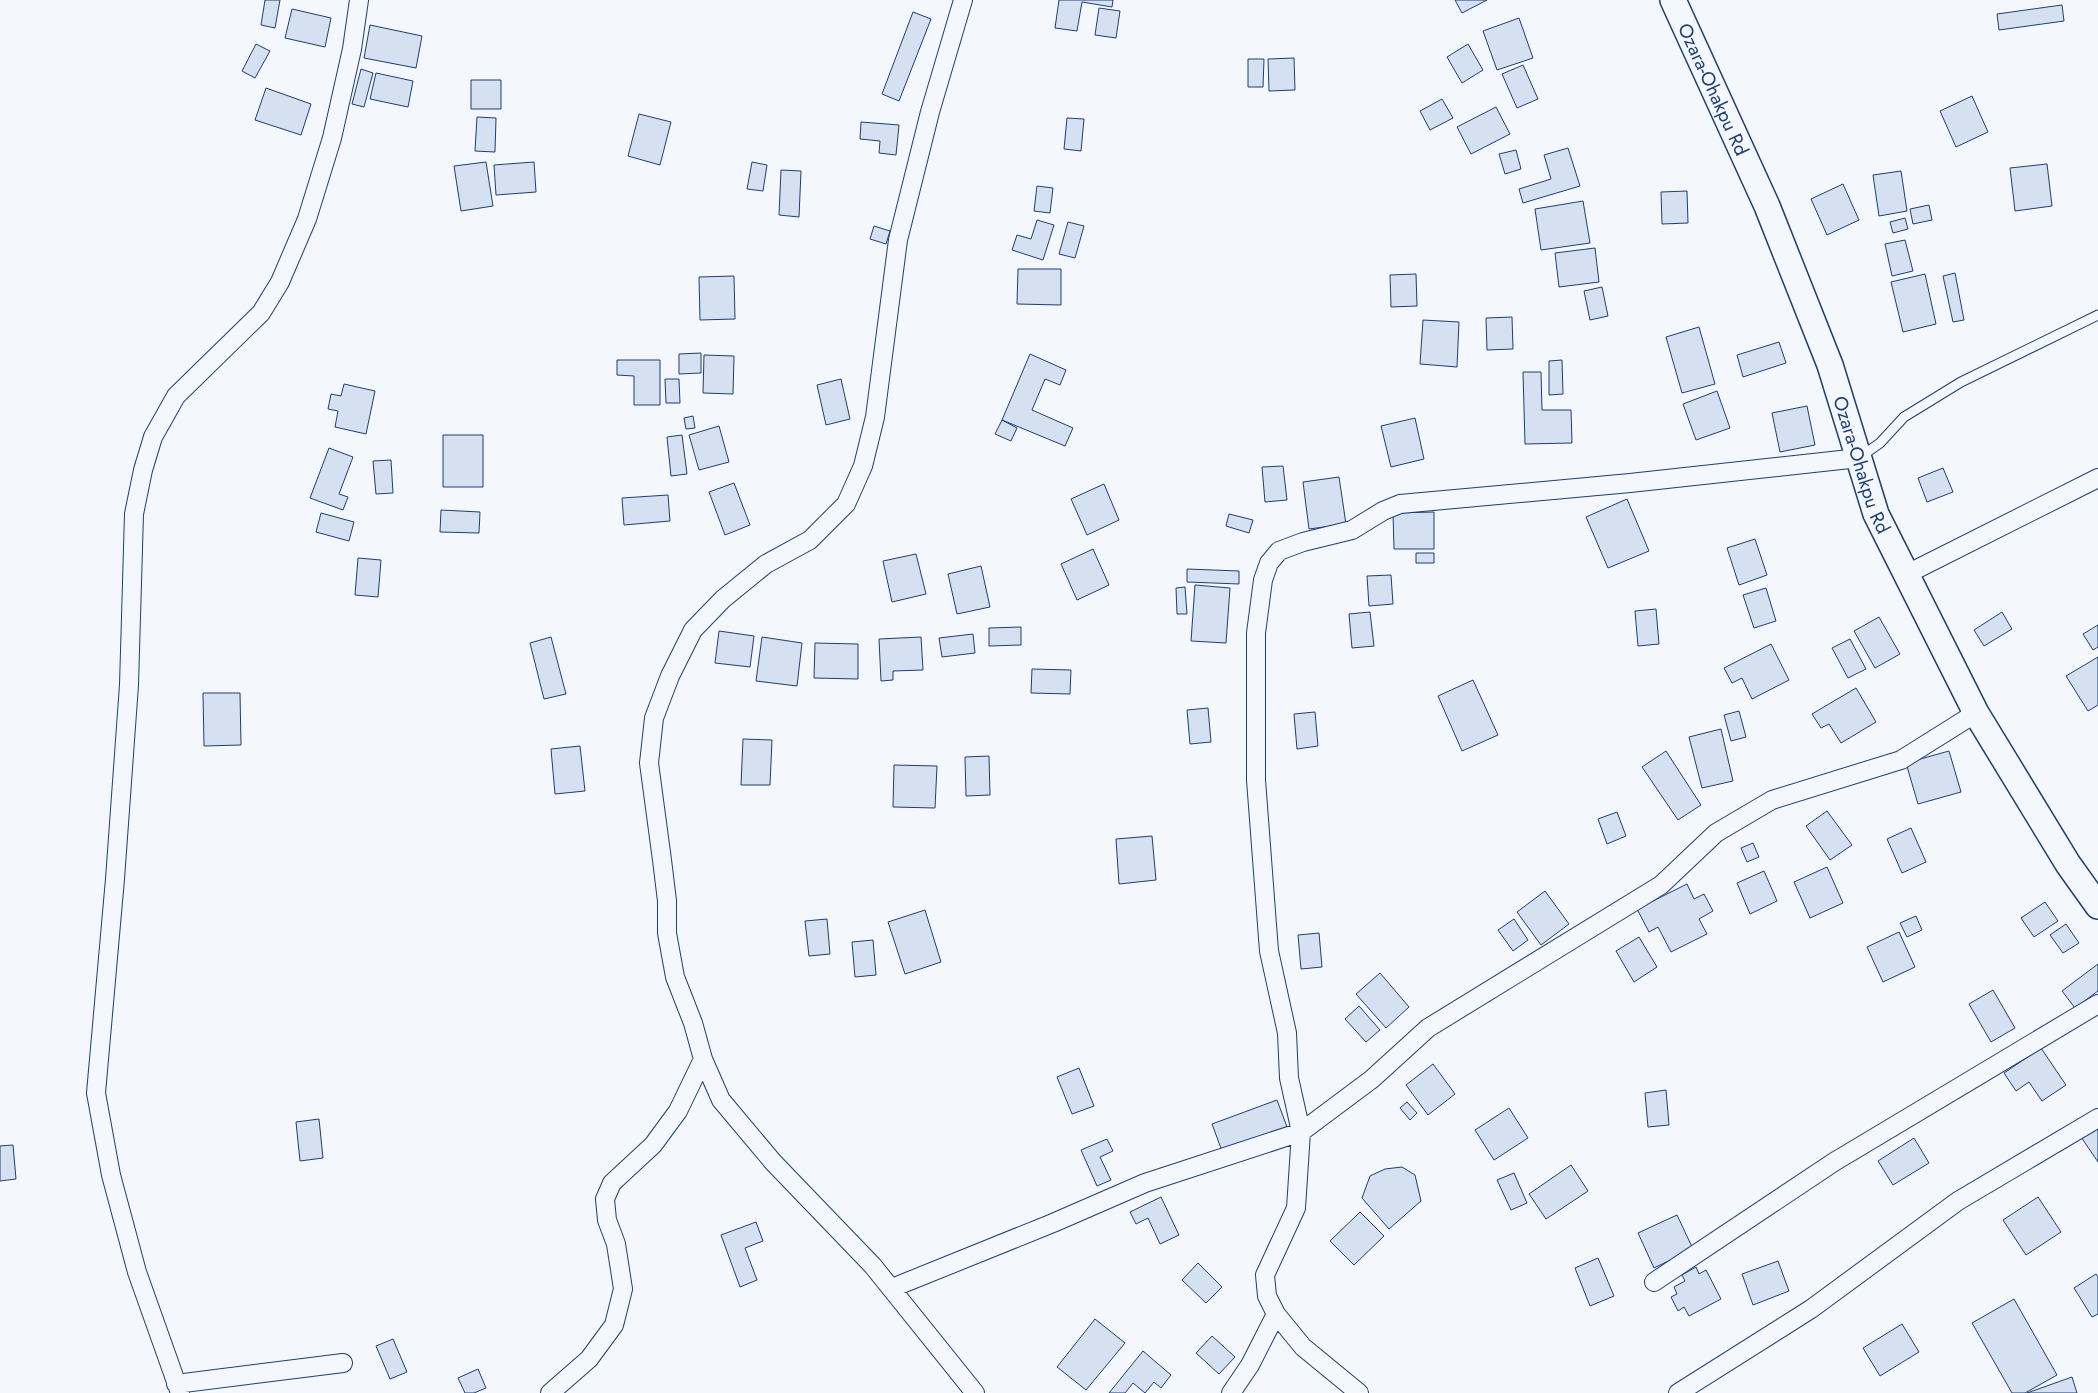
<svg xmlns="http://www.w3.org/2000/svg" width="2098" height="1393" font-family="Jost,sans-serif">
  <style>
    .building { fill: #d5e0f0; stroke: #1d3f73 }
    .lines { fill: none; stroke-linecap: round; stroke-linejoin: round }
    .service-casing { stroke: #1d3f73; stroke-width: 11 }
    .minor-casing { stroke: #1d3f73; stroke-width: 20 }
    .secondary-casing { stroke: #1d3f73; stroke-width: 28 }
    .service { stroke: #f4f7fb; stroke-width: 9 }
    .minor { stroke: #f4f7fb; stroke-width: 18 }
    .secondary { stroke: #f4f7fb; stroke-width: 25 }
    .labels { text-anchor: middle; stroke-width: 4; stroke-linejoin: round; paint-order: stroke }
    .street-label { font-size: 19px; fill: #1d3f73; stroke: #f4f7fb }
  </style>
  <rect width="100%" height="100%" fill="#f4f7fb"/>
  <path class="building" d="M265 0H280L275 28 261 25Z
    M1059 0H1113L1112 7 1082 2 1077 31 1055 28Z
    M1455 0H1487L1462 13Z
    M2062 5 2064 21 1999 30 1997 14Z
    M1099 8 1120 11 1116 38 1095 35Z
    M292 9 331 18 325 47 285 38Z
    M913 12 931 19 899 101 882 94Z
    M1519 18 1533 58 1497 70 1483 31Z
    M370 25 422 36 416 68 364 58Z
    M256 44 270 51 255 78 242 71Z
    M1468 44 1483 70 1462 83 1447 57Z
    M1294 58 1295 90 1269 91 1268 59Z
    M1248 59H1264L1263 87H1248Z
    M1523 65 1538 99 1517 108 1502 74Z
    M361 69 373 73 364 107 352 104Z
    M376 73 413 81 408 107 370 99Z
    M471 80H501V109H471Z
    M266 88 311 104 301 135 255 120Z
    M1972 96 1988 132 1956 147 1940 111Z
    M1442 99 1453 118 1430 130 1420 111Z
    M1496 107 1510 134 1471 154 1457 127Z
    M639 114 671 122 660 165 628 156Z
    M477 117 496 118 495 152 475 151Z
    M1067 118 1084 119 1081 151 1064 149Z
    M861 122 899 125 896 155 879 153 880 141 860 139Z
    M1568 148 1580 186 1523 203 1519 189 1551 179 1544 155Z
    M1516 150 1521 169 1505 174 1499 154Z
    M486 162 493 206 461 211 454 166Z
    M534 162 536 192 496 195 494 165Z
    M752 162 767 165 763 191 747 189Z
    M2047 164 2052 206 2015 211 2010 168Z
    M781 170 801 171 799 217 779 215Z
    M1901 171 1907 211 1879 216 1873 175Z
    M1843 184 1859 220 1827 235 1811 199Z
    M1037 186 1053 188 1050 213 1034 211Z
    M1687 191 1688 223 1662 224 1661 192Z
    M1583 201 1590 243 1541 250 1535 209Z
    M1929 205 1932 220 1913 224 1910 209Z
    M1905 218 1908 229 1893 233 1890 222Z
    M1037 220 1054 225 1043 260 1012 250 1017 235 1031 239Z
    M1068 222 1084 226 1075 258 1059 254Z
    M874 226 890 231 886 244 870 239Z
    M1905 240 1913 271 1892 276 1885 244Z
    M1595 248 1599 282 1559 287 1555 253Z
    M1018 269H1061V305L1017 304Z
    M1955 273 1964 320 1953 322 1943 276Z
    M1416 274 1417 306 1391 307 1390 275Z
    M1925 274 1936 324 1903 332 1891 282Z
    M734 276 735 319 700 320 699 277Z
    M1602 287 1608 316 1590 320 1584 291Z
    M1512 317 1513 349 1487 350 1486 318Z
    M1423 320 1459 322 1457 367 1420 364Z
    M1699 327 1715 384 1682 393 1666 337Z
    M1779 342 1786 363 1743 377 1737 355Z
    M701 353V373L679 374V354Z
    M1030 354 1066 370 1060 385 1045 379 1032 410 1073 428 1065 446 1002 420Z
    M704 355 734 356 733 394 703 393Z
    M617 360H660V405H634V376L617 375Z
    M1562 360 1563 394 1549 395V361Z
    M1523 372H1541L1542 410H1571L1572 443 1525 444Z
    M665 379H679L680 403H666Z
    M841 379 850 419 826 425 817 385Z
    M344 384 375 391 366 434 335 427 338 411 328 409 331 394 341 396Z
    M1717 391 1730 428 1696 440 1683 404Z
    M1807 406 1815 445 1780 452 1772 413Z
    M693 416 695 428 686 429 684 418Z
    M1415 418 1424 459 1391 467 1381 426Z
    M1002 420 1017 428 1011 441 995 434Z
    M719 426 729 462 699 470 689 435Z
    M443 435H483V487H443Z
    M682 435 687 474 671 476 667 437Z
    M329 448 353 457 339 494 348 497 343 510 310 498Z
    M391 460 393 493 376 494 373 461Z
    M1283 466 1287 500 1265 502 1262 467Z
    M1943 468 1953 492 1927 502 1918 478Z
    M1339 477 1346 524 1309 529 1303 482Z
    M734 483 750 525 725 535 709 492Z
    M1104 484 1119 520 1087 535 1071 499Z
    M668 495 670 521 624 525 622 498Z
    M1627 499 1649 551 1608 568 1586 517Z
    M441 510 480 512 479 533 440 532Z
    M1434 512V549H1394L1393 513Z
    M321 513 354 522 349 541 316 532Z
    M1229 514 1253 520 1249 533 1226 526Z
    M1755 539 1767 575 1739 585 1727 548Z
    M1093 549 1109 585 1077 600 1061 564Z
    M1416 553H1434V563H1416Z
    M916 554 926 594 892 602 883 561Z
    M358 558 381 560 378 597 355 595Z
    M981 566 990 607 957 614 948 574Z
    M1187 569 1239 571V584L1187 582Z
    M1391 575 1393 604 1369 606 1367 576Z
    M1195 585 1230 588 1226 643 1191 641Z
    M1185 587 1187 614H1177L1176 588Z
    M1766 588 1776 621 1754 628 1743 595Z
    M1656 609 1659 644 1638 646 1635 611Z
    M1370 612 1374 646 1352 648 1349 614Z
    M2002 612 2012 629 1984 646 1974 630Z
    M1879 617 1900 654 1875 668 1854 631Z
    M2098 625V647L2093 650 2083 634Z
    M1021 627V645L989 646V628Z
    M719 631 754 636 750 667 715 663Z
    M973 634 975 653 942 657 939 638Z
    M551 637 566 694 544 699 530 643Z
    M762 637 802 643 797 686 756 681Z
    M921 637 923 670 893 671V680L881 681 879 639Z
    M1850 639 1866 669 1848 678 1832 648Z
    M815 643 858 644V679L814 678Z
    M1771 644 1789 680 1752 699 1742 678 1732 683 1724 668Z
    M2098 657V705L2088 711 2066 676Z
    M1032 669 1071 670 1070 694 1031 693Z
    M1473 680 1498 735 1462 751 1438 696Z
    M1856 688 1876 722 1841 743 1829 724 1821 728 1812 714Z
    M203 693H240L241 745 204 746Z
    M1208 708 1211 742 1190 744 1187 710Z
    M1739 711 1746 737 1731 741 1724 715Z
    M1315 712 1318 746 1297 749 1294 714Z
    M1721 729 1733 781 1702 788 1689 737Z
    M743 739 772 740 770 785H741Z
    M580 746 585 791 555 794 551 749Z
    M1666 751 1701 805 1678 820 1642 767Z
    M1949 751 1961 792 1918 804 1906 763Z
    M989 756 990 795 966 796 965 757Z
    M894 765 937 766 935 808 893 807Z
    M1827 811 1852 845 1830 860 1806 826Z
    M1617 812 1626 836 1607 844 1598 819Z
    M1911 828 1926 862 1902 873 1887 839Z
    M1152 836 1156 880 1119 884 1116 839Z
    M1753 843 1759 857 1747 862 1741 848Z
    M1827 867 1843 903 1810 918 1794 882Z
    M1764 871 1777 901 1750 914 1737 883Z
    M1687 884 1694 899 1704 894 1713 911 1699 919 1707 934 1671 952 1658 927 1649 932 1637 909Z
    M1545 891 1569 924 1541 945 1517 912Z
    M2045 902 2058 921 2034 937 2021 918Z
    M925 910 941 962 905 974 888 922Z
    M1916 916 1922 930 1907 937 1900 923Z
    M827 919 830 954 809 956 805 921Z
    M1514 919 1528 940 1513 951 1498 930Z
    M2066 924 2079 943 2063 953 2050 935Z
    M1899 932 1915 967 1883 982 1867 947Z
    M1319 933 1322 967 1301 969 1298 935Z
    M1639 937 1657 967 1634 982 1616 951Z
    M873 940 876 975 855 977 852 942Z
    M2098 964V991L2075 1008 2062 991Z
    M1380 973 1409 1007 1386 1028 1356 994Z
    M1993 990 2015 1028 1991 1042 1969 1004Z
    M1359 1006 1380 1030 1366 1042 1345 1019Z
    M2041 1048 2066 1085 2042 1101 2029 1082 2016 1091 2004 1073Z
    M1433 1064 1455 1094 1428 1115 1406 1085Z
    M1079 1068 1094 1106 1072 1114 1057 1077Z
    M1666 1090 1669 1125 1648 1127 1645 1093Z
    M1277 1100 1287 1127 1222 1151 1212 1124Z
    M1407 1102 1417 1113 1410 1120 1400 1108Z
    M1509 1108 1528 1138 1494 1160 1475 1130Z
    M319 1119 323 1158 300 1161 296 1122Z
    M2098 1125V1162L2081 1137Z
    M1914 1138 1929 1163 1893 1185 1878 1161Z
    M1107 1139 1113 1151 1100 1157 1111 1180 1097 1186 1081 1150Z
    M13 1145 16 1179 0 1181V1146Z
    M1571 1165 1588 1191 1546 1219 1529 1194Z
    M1402 1167 1415 1175 1421 1201 1389 1229 1362 1198 1370 1176 1385 1169Z
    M1514 1173 1527 1203 1511 1210 1497 1180Z
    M1161 1197 1179 1235 1160 1244 1148 1218 1136 1224 1130 1212Z
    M2038 1197 2061 1232 2026 1255 2003 1220Z
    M1360 1212 1384 1236 1354 1265 1330 1241Z
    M1677 1215 1693 1249 1654 1268 1638 1233Z
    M756 1222 763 1241 745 1248 757 1280 740 1287 721 1235Z
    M1598 1258 1614 1296 1590 1306 1575 1268Z
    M1778 1261 1789 1291 1753 1305 1742 1274Z
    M1198 1263 1222 1287 1206 1303 1182 1280Z
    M1696 1267 1699 1274 1706 1270 1721 1299 1689 1316 1684 1307 1678 1311 1671 1297 1677 1294 1674 1287 1685 1281 1682 1275Z
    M2096 1274 2098 1277V1314L2092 1317 2074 1288Z
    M2014 1299 2057 1375 2025 1393H2012L1972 1323Z
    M1095 1319 1125 1343 1086 1390 1057 1367Z
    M1902 1324 1919 1352 1880 1376 1863 1348Z
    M1212 1336 1235 1357 1219 1374 1196 1353Z
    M393 1339 407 1372 390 1379 376 1346Z
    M1143 1351 1171 1375 1161 1388 1154 1382 1145 1393 1133 1383 1125 1393H1109Z
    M478 1369 486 1388 474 1393H465L458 1378Z
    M2072 1377 2077 1393H2027Z"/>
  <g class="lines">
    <g class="service-casing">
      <path id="service" d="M1860 457 1880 443 1904 417 1961 382 2098 315"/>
    </g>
    <g class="minor-casing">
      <path id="minor" d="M963 0 930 112 898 240 875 417 863 466 846 504 810 540 766 564 723 599 693 630 670 676 654 718 649 763 662 860 667 901V933L675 977 693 1023 703 1059 721 1100 773 1162 873 1266 975 1393
        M1907 574 2098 478
        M1654 1282 1834 1162 2098 1004
        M892 1288 1053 1223 1145 1183 1301 1132 1372 1079 1428 1028 1661 885 1716 833 1772 800 1901 760 1976 713
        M176 1384 343 1363
        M180 1393 137 1272 111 1175 96 1093 115 879 129 685 134 514 143 470 153 437 176 396 261 313 280 282 307 219 332 138 352 49 359 0
        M550 1393 589 1359 614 1325 623 1289 616 1244 607 1220 605 1199 612 1183 653 1145 678 1111 703 1059
        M1231 1393 1250 1365 1276 1314
        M1359 1393 1303 1347 1276 1314 1267 1296 1265 1275 1296 1208 1301 1132 1289 1078 1287 1033 1269 951 1256 780V633L1263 580 1269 563 1279 551 1303 542 1352 530 1383 511 1400 504 1630 483 1859 458
        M1678 1393 1811 1309 1958 1201 2098 1118"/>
    </g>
    <g class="secondary-casing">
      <g id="secondary">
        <path id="s1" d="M1673 0 1767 206 1830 365 1876 514 1976 713 2068 864 2098 906"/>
      </g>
    </g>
    <use href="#service" class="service"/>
    <use href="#minor" class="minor"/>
    <use href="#secondary" class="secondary"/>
  </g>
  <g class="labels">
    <g class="street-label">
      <text dy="7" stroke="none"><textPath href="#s1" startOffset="98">Ozara-Ohakpu Rd</textPath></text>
      <text dy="7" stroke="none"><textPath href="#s1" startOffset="502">Ozara-Ohakpu Rd</textPath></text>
    </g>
  </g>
</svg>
